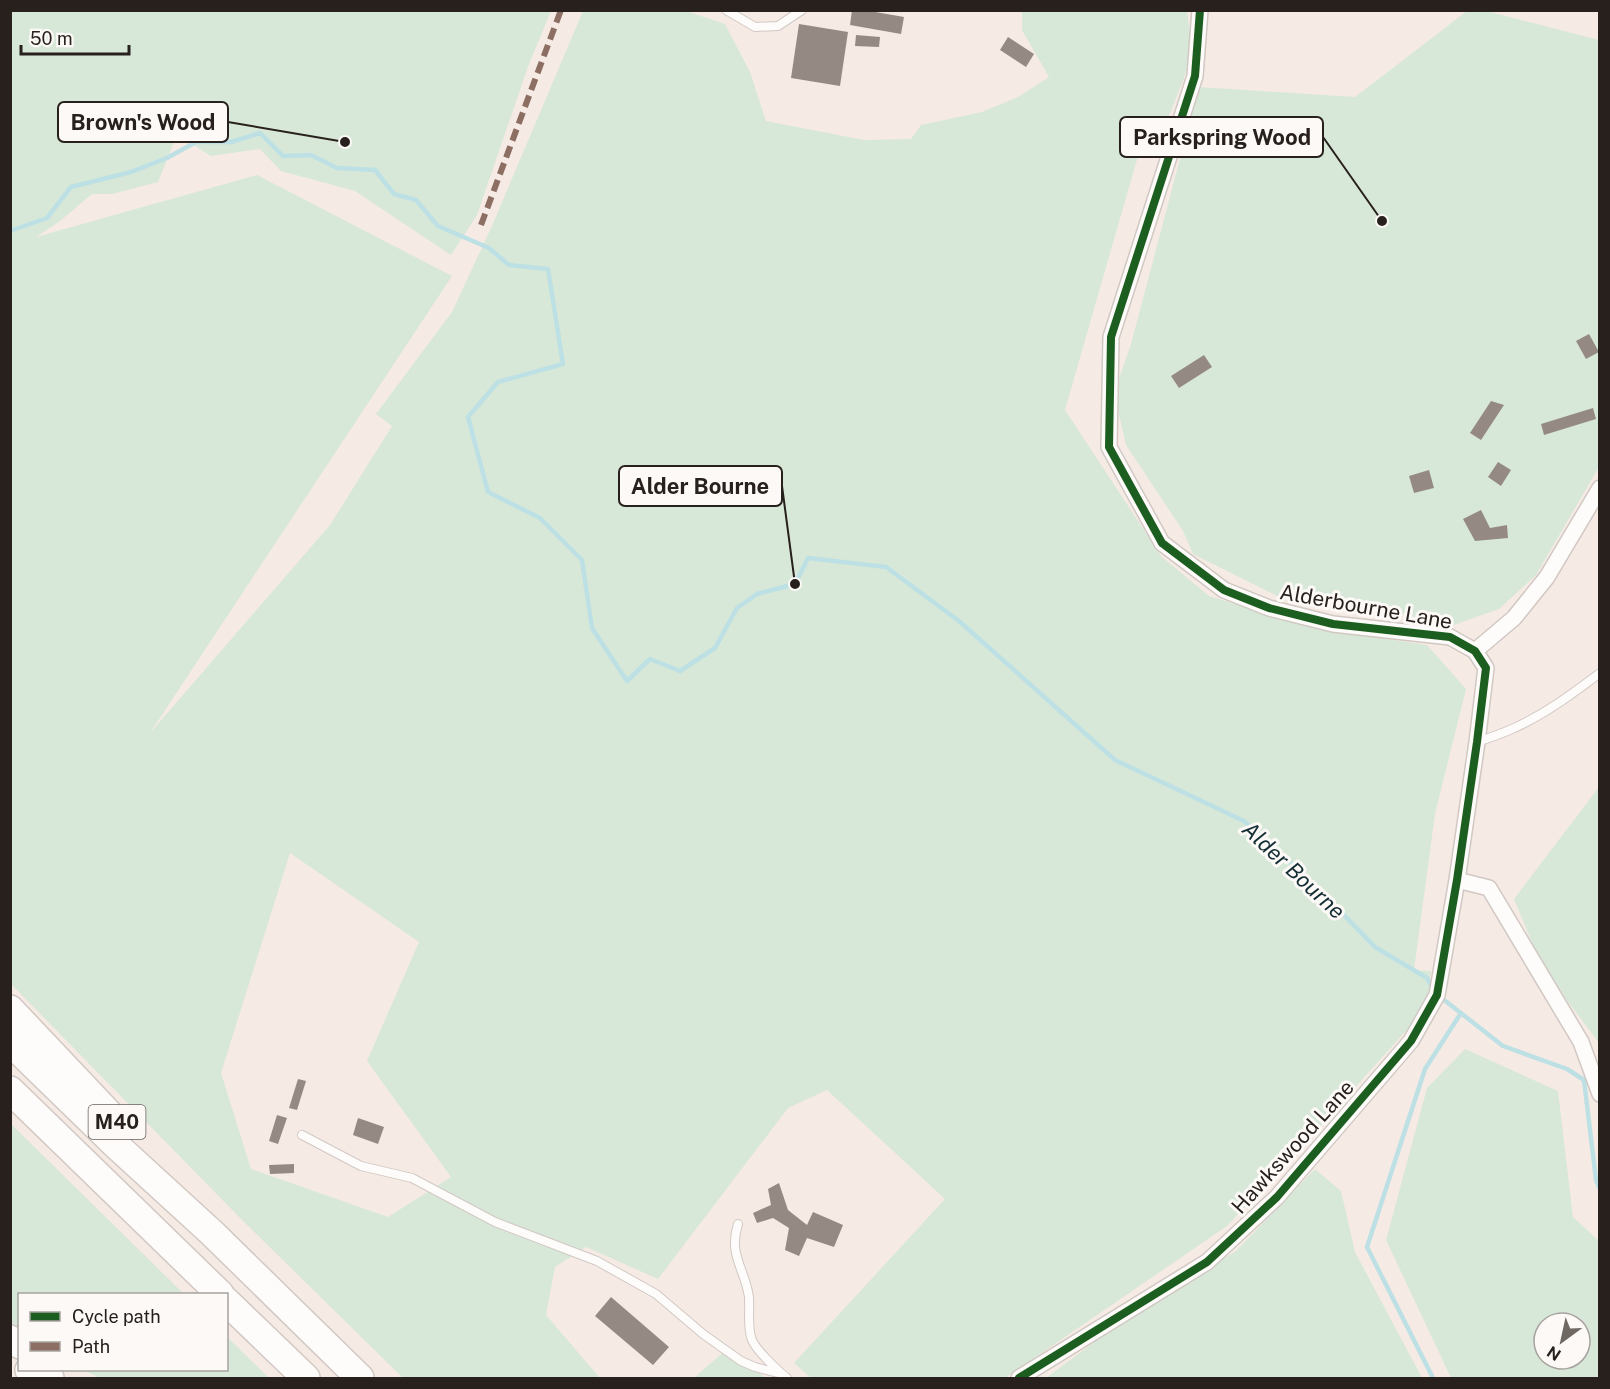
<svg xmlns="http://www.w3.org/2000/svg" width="1610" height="1389" font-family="'Public Sans',sans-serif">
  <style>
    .green { fill: #d7e8d8; fill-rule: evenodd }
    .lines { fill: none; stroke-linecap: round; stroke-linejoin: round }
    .stream { stroke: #bde0e5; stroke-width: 4.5 }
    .building { fill: #958a83 }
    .service-casing { stroke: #d1c8c3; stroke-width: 10 }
    .minor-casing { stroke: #d1c8c3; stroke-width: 18 }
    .motorway-casing { stroke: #d1c8c3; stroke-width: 30 }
    .service { stroke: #fefcfb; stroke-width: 8 }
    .minor { stroke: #fefcfb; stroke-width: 15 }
    .motorway { stroke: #fefcfb; stroke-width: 27 }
    .quiet { stroke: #8d6e63; stroke-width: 6; stroke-dasharray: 12 6; stroke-linecap: butt }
    .cycleway-casing { stroke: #fdf9f7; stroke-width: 11 }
    .cycleway { stroke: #1b5e20; stroke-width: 8 }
    .labels { text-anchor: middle; stroke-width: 6; stroke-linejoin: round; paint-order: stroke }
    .shield { fill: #fdf9f7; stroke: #67615e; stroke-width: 1.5 }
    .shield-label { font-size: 20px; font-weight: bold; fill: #27201c }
    .street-label { font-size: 21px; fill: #27201c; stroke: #fdf9f7 }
    .water-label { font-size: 22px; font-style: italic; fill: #132f35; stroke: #fdf9f7 }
    .leader { fill: none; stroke: #27201c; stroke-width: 2 }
    .callout-dot { fill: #27201c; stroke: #fdf9f7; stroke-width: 2 }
    .callout { fill: #fdf9f7; stroke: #27201c; stroke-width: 2 }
    .callout-label { font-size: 22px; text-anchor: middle; font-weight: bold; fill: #27201c }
  </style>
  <rect width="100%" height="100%" fill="#f6eae4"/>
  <path class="green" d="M10 11H551L529 64 477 215 451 255 355 191 281 171 260 149 211 156 177 135 158 182 112 194H92L60 221 36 237 257 175 452 276 150 733 330 525 392 426 376 414 452 312 491 228 583 11H686L725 24 750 72 766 121 864 140 911 139 921 125 982 112 1018 97 1049 77 1022 30V11H1187L1192 49 1184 78 1167 121 1144 135 1065 410 1161 556 1209 596 1315 628 1427 645 1466 689 1435 814 1414 970 1431 971 1428 999 1414 1022 1314 1133 1227 1226 1005 1378H811L794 1363 945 1199 827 1090 788 1108 658 1279 586 1247 555 1267 546 1315 600 1378H403L243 1221 11 984ZM290 853 419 942 367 1061 451 1177 388 1217 251 1169 221 1073Z
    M1467 11H1486L1599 40V467L1536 575 1499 609 1451 626 1369 606 1281 598 1193 554 1183 531 1126 445 1114 393 1131 344 1199 87 1355 97Z
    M1599 787V1043L1566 999 1533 945 1514 899Z
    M1465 1049 1558 1091 1573 1217 1599 1241V1378H1451L1386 1240 1427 1088ZM1544 1323H1580V1359H1544Z
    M10 1123 184 1294H20L19 1332 11 1326Z
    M1315 1169 1341 1191 1355 1252 1422 1378H1046L1093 1343 1177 1285 1236 1251Z
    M227 1337 269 1378H100L83 1370H226Z
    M727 1349 766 1378H694Z"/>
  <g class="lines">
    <path class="stream" d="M10 231 47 218 71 187 131 172 167 158 196 142H231L260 133 283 156 311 155 337 168 375 170 394 194 416 200 438 226 489 248 509 265 548 269 563 364 498 382 468 417 488 492 540 518 582 560 592 628 627 681 650 659 680 671 715 648 737 608 757 594 795 584 808 558 886 567 959 621 1115 760 1244 821 1314 884 1375 947 1427 978 1434 990
      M1439 996 1503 1046 1567 1069 1584 1080 1596 1180 1600 1189
      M1433 1378 1367 1247 1425 1069 1461 1013"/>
  </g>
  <path class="building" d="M852 10H864L904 17 901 34 850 25Z
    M799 24 848 32 840 86 791 78Z
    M856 35 880 37 879 47 855 46Z
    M1008 37 1034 54 1026 67 1000 50Z
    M1589 334 1599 352 1586 359 1576 341Z
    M1204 355 1212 367 1179 388 1171 376Z
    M1491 401 1504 405 1481 440 1470 433Z
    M1593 408 1596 419 1544 435 1541 424Z
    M1498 462 1511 470 1501 486 1488 477Z
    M1429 470 1434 488 1414 493 1409 476Z
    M1481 510 1490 528 1507 525 1508 538 1475 541 1463 519Z
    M298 1079 306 1081 297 1110 289 1108Z
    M277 1115 287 1118 278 1144 269 1141Z
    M358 1118 384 1127 378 1144 353 1135Z
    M294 1164V1173L270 1174 269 1165Z
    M779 1183 788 1210 807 1225 813 1212 843 1225 834 1247 807 1238 799 1256 785 1250 789 1228 773 1218 757 1223 753 1213 771 1205 768 1189Z
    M611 1297 669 1347 653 1365 595 1316Z"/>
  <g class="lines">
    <g class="service-casing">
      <path id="service" d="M726 10 755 27 778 26 802 10
        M1477 742C1489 738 1501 734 1512 729 1544 715 1572 694 1600 673
        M302 1135 361 1166 412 1178 495 1222 597 1261 656 1294 703 1334 741 1361 755 1367 782 1374
        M738 1224C728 1255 745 1269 749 1297 750 1310 747 1328 752 1340 756 1350 778 1371 787 1378"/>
    </g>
    <g class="minor-casing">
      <path id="minor" d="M1475 651 1514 618 1547 577 1600 488
        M1457 880 1489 888 1581 1042 1600 1094
        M1019 1378 1207 1262 1277 1197 1411 1041 1437 995 1457 880 1477 742 1486 668 1475 651 1450 637 1333 624 1269 608 1224 590 1162 543 1109 447 1111 337 1195 76 1200 10"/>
    </g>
    <g class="motorway-casing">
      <path id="motorway" d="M10 1009 114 1119
        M10 1042 118 1147 212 1233 360 1378
        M10 1090 220 1294
        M226 1301 306 1378
        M10 1339 20 1345
        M29 1370 50 1378"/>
    </g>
    <use href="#service" class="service"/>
    <use href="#minor" class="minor"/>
    <use href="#motorway" class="motorway"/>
    <path class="quiet" d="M481 225 561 10"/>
    <g class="cycleway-casing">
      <path id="cycleway" d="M1019 1378 1207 1262 1277 1197 1411 1041 1437 995 1457 880 1477 742 1486 668 1475 651 1450 637 1333 624 1269 608 1224 590 1162 543 1109 447 1111 337 1195 76 1200 10"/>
    </g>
    <use href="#cycleway" class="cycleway"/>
  </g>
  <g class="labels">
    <rect class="shield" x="88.5" y="1105" width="57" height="34" rx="4.5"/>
    <g class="shield-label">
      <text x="117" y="1129">M40</text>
    </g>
    <g class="street-label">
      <text transform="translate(1366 607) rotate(10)" y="7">Alderbourne Lane</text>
      <text transform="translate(1293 1147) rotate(-48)" y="7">Hawkswood Lane</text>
    </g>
    <g class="water-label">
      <text transform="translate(1294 870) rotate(43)" y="8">Alder Bourne</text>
    </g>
  </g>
  <path class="leader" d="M345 142L228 122M1382 221L1323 137M795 584L782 486"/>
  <g class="callout-dot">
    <circle cx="345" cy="142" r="6"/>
    <circle cx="1382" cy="221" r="6"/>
    <circle cx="795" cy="584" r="6"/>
  </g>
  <g class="callout">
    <rect x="58" y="102" width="170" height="40" rx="6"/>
    <rect x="1120" y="117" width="203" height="40" rx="6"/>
    <rect x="619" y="466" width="163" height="40" rx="6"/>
  </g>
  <g class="callout-label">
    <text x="143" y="130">Brown's Wood</text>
    <text x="1222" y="145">Parkspring Wood</text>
    <text x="700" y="494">Alder Bourne</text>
  </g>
  <rect width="1610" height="1389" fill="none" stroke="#27201c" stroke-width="24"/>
  <rect x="18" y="1293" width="210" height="78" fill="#fdf9f7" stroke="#a7a29f" stroke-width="1.5"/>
  <rect x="30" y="1312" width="30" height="9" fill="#1b5e20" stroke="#a7a29f" stroke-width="1.5"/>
  <text x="72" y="1323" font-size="18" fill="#27201c">Cycle path</text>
  <rect x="30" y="1342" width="30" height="9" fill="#8d6e63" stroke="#a7a29f" stroke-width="1.5"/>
  <text x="72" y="1353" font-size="18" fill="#27201c">Path</text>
  <g transform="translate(1562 1341) rotate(213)"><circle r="28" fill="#fdf9f7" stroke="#a7a29f" stroke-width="1.5"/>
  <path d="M0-4.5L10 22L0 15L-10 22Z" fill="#6f6762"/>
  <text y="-9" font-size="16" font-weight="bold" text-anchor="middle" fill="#27201c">N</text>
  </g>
  <path d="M21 45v9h108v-9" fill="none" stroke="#27201c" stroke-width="3"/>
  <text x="30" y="45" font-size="18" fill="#27201c" stroke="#fdf9f7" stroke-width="4.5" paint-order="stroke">50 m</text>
</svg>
